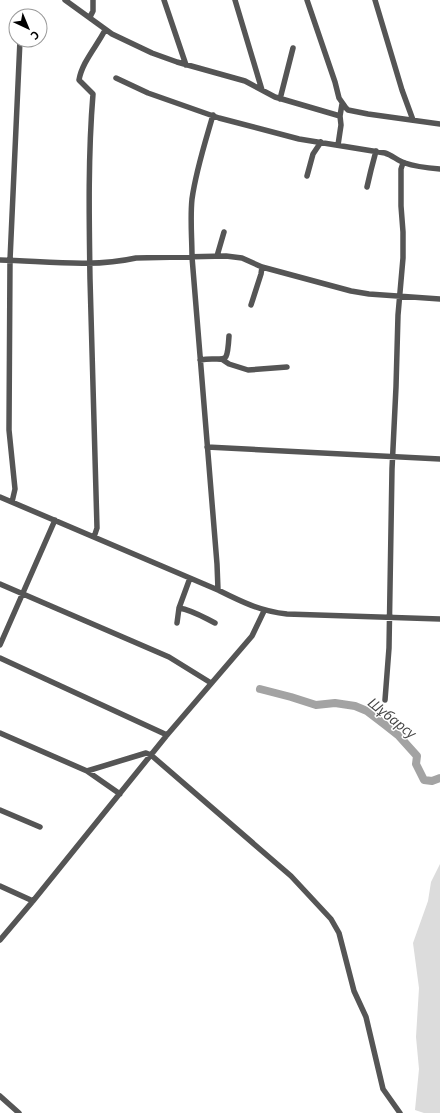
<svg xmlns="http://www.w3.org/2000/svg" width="440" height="1113" font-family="'Open Sans',sans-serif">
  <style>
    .green { fill: #dcdcdc }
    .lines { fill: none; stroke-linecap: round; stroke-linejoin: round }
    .river { stroke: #a3a3a3; stroke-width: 8 }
    .minor { stroke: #555; stroke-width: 5.5 }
    .labels { text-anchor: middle; stroke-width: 3; stroke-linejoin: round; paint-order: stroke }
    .water-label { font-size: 14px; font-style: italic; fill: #444; stroke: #fff }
  </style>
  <rect width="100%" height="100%" fill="#fff"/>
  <path class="green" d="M440 864V1113H424L415 1110 419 1069 416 1037 419 988 413 943 428 901 431 882Z"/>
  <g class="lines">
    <path class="river" d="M260 689 291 697 316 705 335 703 355 706 367 711 384 724 399 736 417 756 416 764 424 780 432 781 440 778"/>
    <path class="minor" d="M65 0 112 34 152 53 177 62 245 81 275 97 340 116
      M164 0 186 65
      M235 0 262 90
      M307 0 335 82 339 98 346 108 348 110 368 114 440 124
      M375 0 402 90 413 120
      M90 17 93 11V0
      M15 21 16 23
      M116 78 148 93 219 118 299 139 385 153C392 155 398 161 405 163 416 167 428 168 440 169
      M280 99 293 48
      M213 115C205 143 196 170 192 199 190 218 192 238 192 257L217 564 218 590
      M338 145 341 125 340 116 342 104
      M307 176 313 154 321 142
      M367 187 371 170 376 151
      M217 256 224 232
      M0 260C45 261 91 268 136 258L226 256 242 258 262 267 351 291 369 294 440 299
      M251 305 261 274 262 267
      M200 360C225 355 227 370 229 336
      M223 360 229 364 248 370 287 367
      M207 447 440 459
      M0 497 218 590C242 602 260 611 287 614L440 619
      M12 502 15 489 9 430 10 260 20 40
      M94 537 97 528C94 445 92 362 90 279 89 217 88 155 93 94L79 80C82 62 97 46 105 30
      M0 584 169 657 211 683
      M179 608C192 610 203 617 215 623
      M177 623 179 608 190 578
      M0 645 55 520
      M0 658 167 735
      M385 700 389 648 392 469 396 387 398 315 403 258V232L401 206V169L403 163
      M0 733 87 771 120 794
      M87 771 146 753 151 755 291 876 331 919 339 933 354 991 366 1017 383 1089 400 1113
      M0 810 40 827
      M0 886 33 901
      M0 940 33 901 167 735 252 636 264 611
      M0 1096 19 1113"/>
  </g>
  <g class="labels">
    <g class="water-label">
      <text transform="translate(392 718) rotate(38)" y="5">Шұбарсу</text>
    </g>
  </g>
  <g transform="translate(28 28) rotate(136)"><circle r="19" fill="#ffffff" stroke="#999999"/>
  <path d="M0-3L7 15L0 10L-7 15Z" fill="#000000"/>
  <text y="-6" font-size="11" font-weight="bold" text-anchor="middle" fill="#000000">С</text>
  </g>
</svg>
